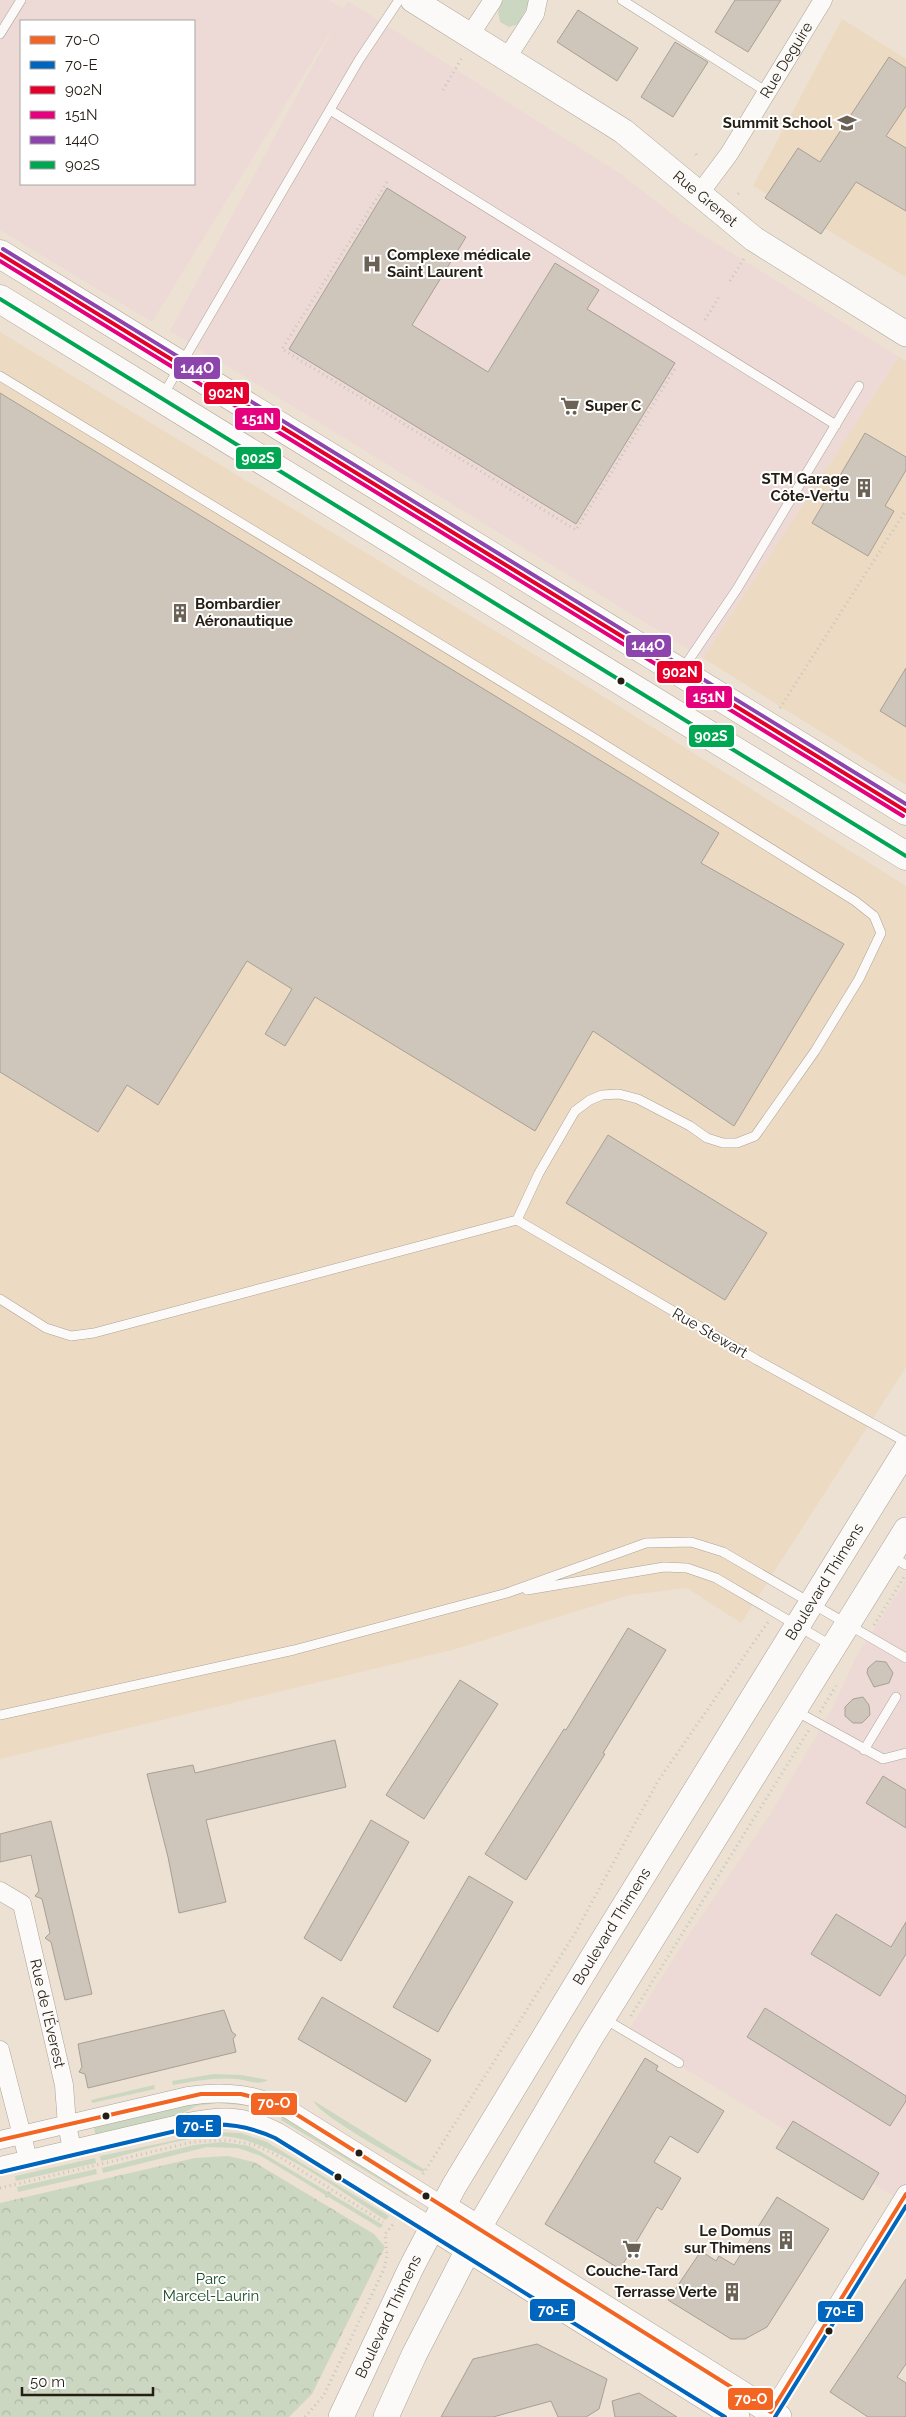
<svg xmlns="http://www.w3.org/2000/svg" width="906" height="2417" font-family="Raleway,sans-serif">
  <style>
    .commercial { fill: #eddad6; fill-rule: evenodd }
    .built { fill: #eddac2 }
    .grass { fill: #ccd7c2 }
    .park { fill: url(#park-crowns) }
    .building { fill: #cfc6bb; stroke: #a8a094 }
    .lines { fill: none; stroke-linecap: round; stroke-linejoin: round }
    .lane-casing { stroke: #aba398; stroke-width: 10 }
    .street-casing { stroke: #aba398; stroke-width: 19 }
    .secondary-casing { stroke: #aba398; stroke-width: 26 }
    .primary-casing { stroke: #aba398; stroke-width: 29 }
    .path { stroke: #c8c4bf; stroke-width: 3; stroke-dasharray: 1 4; stroke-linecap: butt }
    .lane { stroke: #fcfaf8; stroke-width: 9 }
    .street { stroke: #fcfaf8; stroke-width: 18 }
    .secondary { stroke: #fcfaf8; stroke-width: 25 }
    .primary { stroke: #fcfaf8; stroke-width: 28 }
    .bus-1-casing { stroke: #fff; stroke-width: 8 }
    .bus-2-casing { stroke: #fff; stroke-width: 8 }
    .bus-3-casing { stroke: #fff; stroke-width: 8 }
    .bus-4-casing { stroke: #fff; stroke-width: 8 }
    .bus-5-casing { stroke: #fff; stroke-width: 8 }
    .bus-6-casing { stroke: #fff; stroke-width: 8 }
    .bus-1 { stroke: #f26522; stroke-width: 4 }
    .bus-2 { stroke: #0065bd; stroke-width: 4 }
    .bus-3 { stroke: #e4002b; stroke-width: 4 }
    .bus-4 { stroke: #e5007d; stroke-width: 4 }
    .bus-5 { stroke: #8e44ad; stroke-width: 4 }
    .bus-6 { stroke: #00a651; stroke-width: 4 }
    .bus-dot { fill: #251e14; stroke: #fff; stroke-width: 2 }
    .labels { text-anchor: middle; stroke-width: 4; stroke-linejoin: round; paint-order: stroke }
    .street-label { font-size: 15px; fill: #251e14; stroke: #fff }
    .poi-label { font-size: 15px; font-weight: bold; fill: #251e14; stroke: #fff; text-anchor: end }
    .park-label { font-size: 15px; fill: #194b25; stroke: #fff }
    .line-badge { stroke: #fff; stroke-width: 2 }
    .badge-label { font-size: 14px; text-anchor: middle; font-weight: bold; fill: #fff }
  </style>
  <defs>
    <pattern id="park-crowns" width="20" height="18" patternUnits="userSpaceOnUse" patternTransform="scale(1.25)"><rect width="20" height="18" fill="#ccd7c2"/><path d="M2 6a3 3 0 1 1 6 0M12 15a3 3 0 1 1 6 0" fill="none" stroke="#afb8a6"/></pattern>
  </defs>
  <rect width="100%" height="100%" fill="#ece1d2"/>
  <path class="commercial" d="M0 0H329L343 9 348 1 621 174 685 224 899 357 703 658 170 331 337 21 152 322 0 230ZM21 21H194V184H21Z
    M906 1580V2204L627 2033 682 1945 769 1816 830 1713 857 1655Z"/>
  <path class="built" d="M842 19 906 59V277L753 186Z
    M0 332 585 685 906 886V1367L741 1623 687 1588 629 1595 452 1650 0 1759Z
    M899 357 906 361V785L703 658Z"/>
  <path class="grass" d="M503 0H531L518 24 509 27 500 22 498 11Z
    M214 2074 241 2075 268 2080C259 2086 247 2080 237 2079 216 2077 194 2081 173 2085L172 2081Z
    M154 2085 155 2089 92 2103 91 2100Z
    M195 2100 252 2101 251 2106 217 2103 196 2106 170 2120 96 2138 93 2123Z
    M314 2101 425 2170 423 2172 416 2169C399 2159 317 2114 314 2101Z
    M284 2115 409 2192 407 2196 281 2120Z
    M214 2132 241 2133 267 2142 389 2216 386 2220C342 2193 268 2135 217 2136 180 2137 137 2153 101 2161L100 2156Z
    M223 2142 249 2146 261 2152 383 2225 380 2228 261 2156 238 2148 207 2147 103 2173 102 2168 194 2145Z
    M95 2158 96 2163 16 2181 15 2176Z
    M96 2169 97 2174 18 2192 17 2187Z"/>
  <path class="park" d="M228 2156 254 2162 374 2234 385 2247 312 2394 289 2417H0V2203L195 2158Z"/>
  <path class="building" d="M735 0H781L748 52 715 32Z
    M578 10 638 48 617 81 557 42Z
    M675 42 708 62 673 117 641 97Z
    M889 57 906 68V106L886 136 906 148V211L856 182 821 234 765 198 798 148 820 162Z
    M387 188 466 237 412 325 488 372 555 263 599 290 587 309 675 363 576 524 289 349Z
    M0 393 719 833 701 863 844 944 734 1126 593 1031 535 1131 315 997 285 1046 265 1034 292 989 247 961 158 1105 127 1085 98 1132 0 1072Z
    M865 433 906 457V470L885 506 894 511 868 556 812 523Z
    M906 668V727L880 711Z
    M608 1135 767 1233 725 1300 566 1203Z
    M628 1628 666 1650 603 1753 605 1754 526 1880 485 1854 564 1729 566 1730Z
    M876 1661 886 1662 893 1673 889 1683 874 1687 867 1673 868 1668Z
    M460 1680 498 1704 424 1819 386 1795Z
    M863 1697 869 1705 870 1715 862 1723H853L845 1716V1707L853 1699Z
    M335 1740 346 1787 206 1820 226 1902 179 1913 168 1857 147 1774 193 1765 195 1773Z
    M883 1776 906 1790V1828L866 1803Z
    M371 1820 409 1842 341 1961 304 1938Z
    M51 1821 92 1994 65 2000 51 1942 45 1938 50 1933 42 1899 35 1896 39 1891 31 1855 0 1862V1834Z
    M469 1876 513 1902 438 2032 393 2007Z
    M836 1914 891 1947 906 1922V1954L880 1996 811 1954Z
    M322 1997 431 2060 406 2102 298 2039Z
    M765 2008 906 2096V2101L890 2126 747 2037Z
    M224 2010 232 2032 236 2035 233 2039 236 2052 88 2088 85 2074 79 2072 82 2067 78 2044Z
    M645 2058 658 2066 656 2070 724 2111 698 2153 670 2136 654 2162 681 2178 662 2210 657 2207 620 2269 545 2224Z
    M793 2121 879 2173 863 2200 776 2148Z
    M777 2197 829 2229 767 2327 745 2339H731L668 2300 701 2251 716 2261 719 2256 734 2265Z
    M906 2279V2364L897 2377 906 2383V2417H868L830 2392Z
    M537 2344 607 2379 599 2409 586 2417H558L551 2401 493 2417H441L473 2359Z
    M639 2393 677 2417H615L612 2401Z"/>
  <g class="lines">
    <g class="lane-casing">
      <path id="lane" d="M622 0 767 92
        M0 34 21 0
        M330 110 836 425
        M162 397 359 60 399 0
        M682 670 737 589 859 386
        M517 1220 757 1360 906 1442
        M0 1299 46 1328 71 1336 94 1333 517 1220 539 1173 575 1111 590 1100 602 1095 619 1094 638 1099 690 1126 707 1138 723 1143H737L755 1136 815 1051 859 979 881 933 874 916 855 901 589 735 0 376
        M892 1557 906 1565
        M527 1590 664 1567 687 1568 716 1578 832 1646
        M794 1710 883 1759 906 1753
        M0 1715 294 1650 507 1593 646 1543 691 1542 723 1552 906 1658
        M864 1750 896 1697
        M603 2018 679 2063"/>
    </g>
    <g class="street-casing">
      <g id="street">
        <path d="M470 35 493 0"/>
        <path d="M507 58 535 14 538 0"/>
        <path id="s1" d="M699 194 729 154 823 0"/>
        <path id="s2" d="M0 1891 22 1904 64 2085 67 2125 72 2149"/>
        <path d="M0 2050 28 2159"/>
        <path d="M0 2140 188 2096C225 2090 257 2094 291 2111L443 2206"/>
        <path d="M0 2166 183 2123C221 2115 243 2114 278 2132L432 2227"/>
        <path d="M768 2417 906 2194"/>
      </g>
    </g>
    <g class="secondary-casing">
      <g id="secondary">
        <path id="s3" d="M413 0 623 131 754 239 906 334"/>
        <path d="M443 2206 779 2417"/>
        <path d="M432 2227 737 2417"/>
        <path id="s4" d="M341 2417 411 2268 454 2186 602 1942 906 1450"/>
        <path d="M386 2417 414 2355 485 2217 591 2037 906 1530"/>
      </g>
    </g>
    <g class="primary-casing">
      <path id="primary" d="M0 254 906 811
        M0 299 906 856"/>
    </g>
    <path class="path" d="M443 90 463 56
      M696 154 697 156
      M387 182 282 349 576 530 676 367
      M738 194 739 193
      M730 281 745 257
      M705 320 720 295
      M780 708 906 510
      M874 1625 904 1577
      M820 1712 836 1686
      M631 2016 809 1730
      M423 2174 574 1935 658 1781 768 1622
      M0 2188 193 2142 228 2140 255 2145 275 2154 383 2222
      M326 2197 331 2190
      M305 2417 324 2395 384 2269 387 2256 385 2234 395 2222"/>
    <use href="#lane" class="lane"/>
    <use href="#street" class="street"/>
    <use href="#secondary" class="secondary"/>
    <use href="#primary" class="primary"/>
    <g class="bus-1-casing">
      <path id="bus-1" d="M0 2140 201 2094H241L268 2101 291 2111 771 2412 906 2194"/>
    </g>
    <g class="bus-2-casing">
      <path id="bus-2" d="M1 2172 197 2126C225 2122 249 2126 275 2138L725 2417
        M775 2417 906 2206"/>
    </g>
    <g class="bus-3-casing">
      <path id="bus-3" d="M0 254 906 811"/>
    </g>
    <g class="bus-4-casing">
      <path id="bus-4" d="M0 261 903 816"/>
    </g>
    <g class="bus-5-casing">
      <path id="bus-5" d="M3 249 906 804"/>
    </g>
    <g class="bus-6-casing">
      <path id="bus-6" d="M0 299 906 856"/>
    </g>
    <use href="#bus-1" class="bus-1"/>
    <use href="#bus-2" class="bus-2"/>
    <use href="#bus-3" class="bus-3"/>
    <use href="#bus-4" class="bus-4"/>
    <use href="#bus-5" class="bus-5"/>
    <use href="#bus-6" class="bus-6"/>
  </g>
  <defs>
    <g id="school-bare" transform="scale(1.5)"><path d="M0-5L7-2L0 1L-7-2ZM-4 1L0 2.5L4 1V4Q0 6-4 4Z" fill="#6b6256" stroke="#fff" stroke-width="2.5" paint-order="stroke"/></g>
    <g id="hospital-bare" transform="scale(1.5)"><path d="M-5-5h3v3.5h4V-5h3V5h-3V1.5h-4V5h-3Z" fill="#6b6256" stroke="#fff" stroke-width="2.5" paint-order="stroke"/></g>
    <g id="supermarket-bare" transform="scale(1.5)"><path d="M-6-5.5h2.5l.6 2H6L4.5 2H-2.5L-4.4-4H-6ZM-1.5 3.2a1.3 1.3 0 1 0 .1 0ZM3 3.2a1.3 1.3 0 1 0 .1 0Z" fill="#6b6256" stroke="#fff" stroke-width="2.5" paint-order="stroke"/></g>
    <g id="building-bare" transform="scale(1.5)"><path d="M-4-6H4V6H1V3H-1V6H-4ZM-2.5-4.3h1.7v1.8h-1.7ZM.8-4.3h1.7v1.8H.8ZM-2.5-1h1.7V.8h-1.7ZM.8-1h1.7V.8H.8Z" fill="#6b6256" stroke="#fff" stroke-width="2.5" paint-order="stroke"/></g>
  </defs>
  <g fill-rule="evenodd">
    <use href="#school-bare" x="847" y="123"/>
    <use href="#hospital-bare" x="372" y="264"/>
    <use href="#supermarket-bare" x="570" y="406"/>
    <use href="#building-bare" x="864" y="488"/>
    <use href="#building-bare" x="180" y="613"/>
    <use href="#building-bare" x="786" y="2240"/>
    <use href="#supermarket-bare" x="632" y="2249"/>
    <use href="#building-bare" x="732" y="2292"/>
  </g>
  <g class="bus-dot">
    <circle cx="621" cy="681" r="4.5"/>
    <circle cx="106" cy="2116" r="4.5"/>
    <circle cx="359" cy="2153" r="4.5"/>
    <circle cx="338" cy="2177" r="4.5"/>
    <circle cx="426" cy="2196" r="4.5"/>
    <circle cx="829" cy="2331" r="4.5"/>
  </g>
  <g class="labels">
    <g class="street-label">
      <text dy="5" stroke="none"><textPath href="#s1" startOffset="160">Rue Deguire</textPath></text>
      <text dy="5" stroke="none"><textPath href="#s3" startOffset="354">Rue Grenet</textPath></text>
      <text transform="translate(710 1333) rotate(30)" y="5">Rue Stewart</text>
      <text dy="5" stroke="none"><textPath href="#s4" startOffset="966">Boulevard Thimens</textPath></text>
      <text dy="5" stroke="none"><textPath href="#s4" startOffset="561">Boulevard Thimens</textPath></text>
      <text dy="5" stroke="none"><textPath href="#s2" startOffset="138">Rue de l'Éverest</textPath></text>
      <text dy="5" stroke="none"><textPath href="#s4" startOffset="111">Boulevard Thimens</textPath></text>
    </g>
    <g class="poi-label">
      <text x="832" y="128">Summit School</text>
      <text x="387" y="260" text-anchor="start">Complexe médicale<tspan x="387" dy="17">Saint Laurent</tspan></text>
      <text x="585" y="411" text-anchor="start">Super C</text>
      <text x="849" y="484">STM Garage<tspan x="849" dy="17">Côte-Vertu</tspan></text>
      <text x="195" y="609" text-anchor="start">Bombardier<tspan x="195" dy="17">Aéronautique</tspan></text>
      <text x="771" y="2236">Le Domus<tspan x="771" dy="17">sur Thimens</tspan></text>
      <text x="632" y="2276" text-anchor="middle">Couche-Tard</text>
      <text x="717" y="2297">Terrasse Verte</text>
    </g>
    <g class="park-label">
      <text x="211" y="2284">Parc<tspan x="211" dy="17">Marcel-Laurin</tspan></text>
    </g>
  </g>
  <g class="line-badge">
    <rect x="173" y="356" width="48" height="24" rx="5" fill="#8e44ad"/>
    <rect x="203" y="381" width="47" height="24" rx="5" fill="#e4002b"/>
    <rect x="234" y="407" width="47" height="24" rx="5" fill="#e5007d"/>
    <rect x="235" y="446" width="47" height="24" rx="5" fill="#00a651"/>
    <rect x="625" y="634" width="47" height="24" rx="5" fill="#8e44ad"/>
    <rect x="656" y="660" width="47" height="24" rx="5" fill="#e4002b"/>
    <rect x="685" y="685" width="48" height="24" rx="5" fill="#e5007d"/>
    <rect x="688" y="724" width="47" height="24" rx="5" fill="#00a651"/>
    <rect x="250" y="2092" width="48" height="24" rx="5" fill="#f26522"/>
    <rect x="175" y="2114" width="47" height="24" rx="5" fill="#0065bd"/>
    <rect x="529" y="2298" width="47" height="24" rx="5" fill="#0065bd"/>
    <rect x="817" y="2300" width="47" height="23" rx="5" fill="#0065bd"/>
    <rect x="727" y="2387" width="47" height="24" rx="5" fill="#f26522"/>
  </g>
  <g class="badge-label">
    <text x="197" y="373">144O</text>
    <text x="226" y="398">902N</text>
    <text x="258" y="424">151N</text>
    <text x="258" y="463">902S</text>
    <text x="648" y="650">144O</text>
    <text x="680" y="677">902N</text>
    <text x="709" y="702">151N</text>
    <text x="711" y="741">902S</text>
    <text x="274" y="2108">70-O</text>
    <text x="198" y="2131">70-E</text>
    <text x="553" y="2315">70-E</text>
    <text x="840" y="2316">70-E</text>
    <text x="751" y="2404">70-O</text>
  </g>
  <rect x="20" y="20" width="175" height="165" fill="#ffffff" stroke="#a8a5a1"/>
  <rect x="30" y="36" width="25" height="8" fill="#f26522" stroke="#a8a5a1"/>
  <text x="65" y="45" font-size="15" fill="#251e14">70-O</text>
  <rect x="30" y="61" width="25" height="8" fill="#0065bd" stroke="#a8a5a1"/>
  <text x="65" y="70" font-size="15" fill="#251e14">70-E</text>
  <rect x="30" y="86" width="25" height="8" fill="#e4002b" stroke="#a8a5a1"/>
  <text x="65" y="95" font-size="15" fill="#251e14">902N</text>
  <rect x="30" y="111" width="25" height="8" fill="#e5007d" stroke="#a8a5a1"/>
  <text x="65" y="120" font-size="15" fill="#251e14">151N</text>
  <rect x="30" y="136" width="25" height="8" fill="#8e44ad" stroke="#a8a5a1"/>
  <text x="65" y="145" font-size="15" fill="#251e14">144O</text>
  <rect x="30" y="161" width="25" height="8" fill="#00a651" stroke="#a8a5a1"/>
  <text x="65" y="170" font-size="15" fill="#251e14">902S</text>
  <path d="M22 2387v8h131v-8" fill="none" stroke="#251e14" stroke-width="2.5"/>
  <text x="30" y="2387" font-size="15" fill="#251e14" stroke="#ffffff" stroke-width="4" paint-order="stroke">50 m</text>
</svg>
